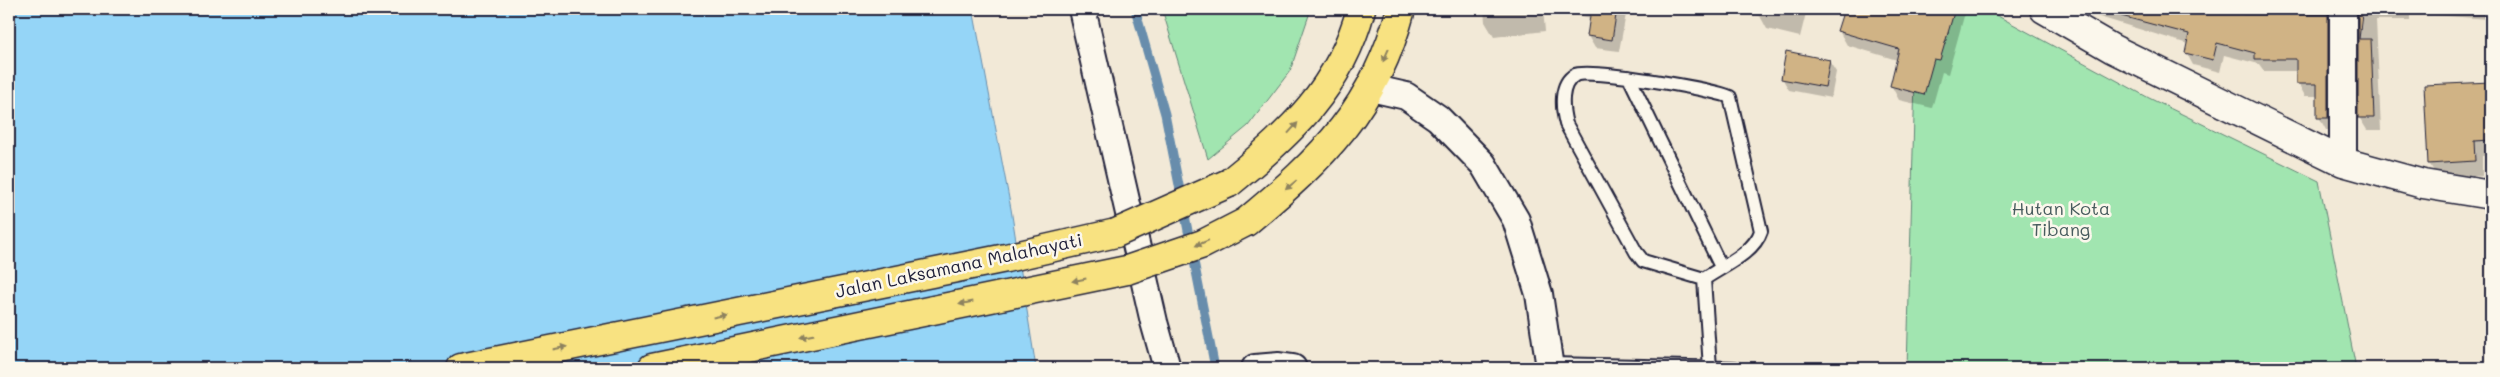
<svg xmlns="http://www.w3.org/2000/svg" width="2500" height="377" font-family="Mali,sans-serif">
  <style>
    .green { fill: #a1e5b0; stroke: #628476 }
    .water { fill: #95d5f7; stroke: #678dac }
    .shadow { fill: #0003 }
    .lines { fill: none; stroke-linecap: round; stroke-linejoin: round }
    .stream { stroke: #678dac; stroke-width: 9 }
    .building { fill: #d0b385; stroke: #22223b }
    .lane-casing { stroke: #22223b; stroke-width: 16 }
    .street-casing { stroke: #22223b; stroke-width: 30 }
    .secondary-casing { stroke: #22223b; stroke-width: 31 }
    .highway-casing { stroke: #22223b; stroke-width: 31 }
    .lane { stroke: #fbf7ec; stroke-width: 12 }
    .street { stroke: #fbf7ec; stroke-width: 26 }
    .secondary { stroke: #fbf7ec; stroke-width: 28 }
    .highway { stroke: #f8e281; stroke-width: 28 }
    .highway-bridge-casing { stroke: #22223b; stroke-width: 31; stroke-linecap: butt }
    .highway-bridge { stroke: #f8e281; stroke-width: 28 }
    .oneway { fill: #8d825e }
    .labels { text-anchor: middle; stroke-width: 5; stroke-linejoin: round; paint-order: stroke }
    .park-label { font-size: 18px; fill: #485c5e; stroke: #fbf7ec }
    .street-label { font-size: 18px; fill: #22223b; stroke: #fbf7ec }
  </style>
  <rect width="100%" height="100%" fill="#f2e9d7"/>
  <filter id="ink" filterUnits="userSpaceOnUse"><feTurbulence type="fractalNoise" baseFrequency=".02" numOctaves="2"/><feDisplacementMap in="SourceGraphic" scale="10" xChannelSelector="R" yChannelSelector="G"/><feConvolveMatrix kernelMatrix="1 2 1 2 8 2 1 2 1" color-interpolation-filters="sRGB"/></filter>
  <g filter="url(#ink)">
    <path class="green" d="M1162 9H1310L1309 15 1290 71 1248 126 1208 159Z
      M1928 9H1985L2149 98 2319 181 2356 368H1907L1916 44Z"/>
    <path class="water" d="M9 9H973L1011 209 1036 368H9Z"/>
    <path class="shadow" d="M1484 9H1543L1545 31 1494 37 1485 22Z
      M1569 9H1627L1619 51 1595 48 1588 36 1591 18 1573 14Z
      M1735 9H1807L1800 37 1767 29 1760 16Z
      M1845 9H1966L1948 74 1942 72 1932 108 1899 100 1891 85 1897 60 1847 45 1839 31Z
      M2089 9H2343L2335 130H2326L2319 117V96H2305L2298 83V71H2264L2259 64 2224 55 2220 72 2193 65 2186 52 2188 44 2093 15Z
      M2359 9H2410V20H2376L2381 130H2367L2359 117Z
      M2419 9H2489L2488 19 2421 14Z
      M1829 61 1836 72 1831 98 1789 90 1782 78Z
      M2491 83V155L2482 156V176L2438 178 2429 163 2426 86Z"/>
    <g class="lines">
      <path class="stream" d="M1135 9 1165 114 1215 368"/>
    </g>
    <path class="building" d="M1591 9H1617L1612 40 1587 36Z
      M1844 9H1955L1940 60 1934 59 1924 95 1890 86 1899 49 1837 31Z
      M2122 9H2244L2243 14H2328V118H2317V84H2296V59H2255V53L2217 43 2213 60 2185 53 2189 34 2121 16Z
      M2358 14H2362L2359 39H2371L2374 118H2358Z
      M1786 51 1830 60 1825 87 1781 79Z
      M2491 82V140L2474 141 2475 161 2428 164 2424 85Z"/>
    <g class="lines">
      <g class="lane-casing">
        <path id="lane" d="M1629 77 1721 267
          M1704 279C1723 266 1754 253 1761 231L1730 97C1713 89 1587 68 1575 75 1559 84 1562 109 1566 124L1636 252 1643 261 1704 279 1710 368
          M1551 364 1735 368"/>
      </g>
      <g class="street-casing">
        <path id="street" d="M1082 9 1154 322 1167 368
          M2343 9V162
          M1371 88 1406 96 1438 118 1483 164 1516 220 1539 294 1550 368
          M1255 368 1279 366 1293 368"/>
      </g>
      <g class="secondary-casing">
        <path id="secondary" d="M2044 9 2113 49 2343 162 2423 184 2491 195"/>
      </g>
      <g class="highway-casing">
        <path id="highway" d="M1229 183C1291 133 1340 88 1361 9
          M1246 222C1323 158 1375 108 1401 9
          M461 368 1006 258 1116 233
          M652 368 1127 270"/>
      </g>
      <use href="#lane" class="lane"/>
      <use href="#street" class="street"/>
      <use href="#secondary" class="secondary"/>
      <use href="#highway" class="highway"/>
      <g class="highway-bridge-casing">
        <path id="highway-bridge" d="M1116 233 1229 183
          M1127 270 1203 244 1246 222"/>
      </g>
      <use href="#highway-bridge" class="highway-bridge"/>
    </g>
    <defs><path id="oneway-solid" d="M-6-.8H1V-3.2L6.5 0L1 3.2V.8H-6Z" transform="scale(1.25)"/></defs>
    <g class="oneway">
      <use href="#oneway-solid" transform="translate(1386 55) rotate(114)"/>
      <use href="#oneway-solid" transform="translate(1293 128) rotate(-48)"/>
      <use href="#oneway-solid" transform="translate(1291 185) rotate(140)"/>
      <use href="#oneway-solid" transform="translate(1202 243) rotate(157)"/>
      <use href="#oneway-solid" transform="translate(1079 280) rotate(169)"/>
      <use href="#oneway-solid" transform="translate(966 303) rotate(168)"/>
      <use href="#oneway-solid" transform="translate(720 316) rotate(-11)"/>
      <use href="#oneway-solid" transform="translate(807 336) rotate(168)"/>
      <use href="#oneway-solid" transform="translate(560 348) rotate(-11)"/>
    </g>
  </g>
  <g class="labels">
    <g class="park-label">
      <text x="2061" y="215">Hutan Kota<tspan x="2061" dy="21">Tibang</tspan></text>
    </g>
    <g class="street-label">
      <text transform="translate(959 266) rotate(-12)" y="6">Jalan Laksamana Malahayati</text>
    </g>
  </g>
  <rect width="2500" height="377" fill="none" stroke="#fbf7ec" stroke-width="30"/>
  <rect x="15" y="15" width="2470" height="347" fill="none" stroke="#22223b" stroke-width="2" filter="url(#ink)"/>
</svg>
